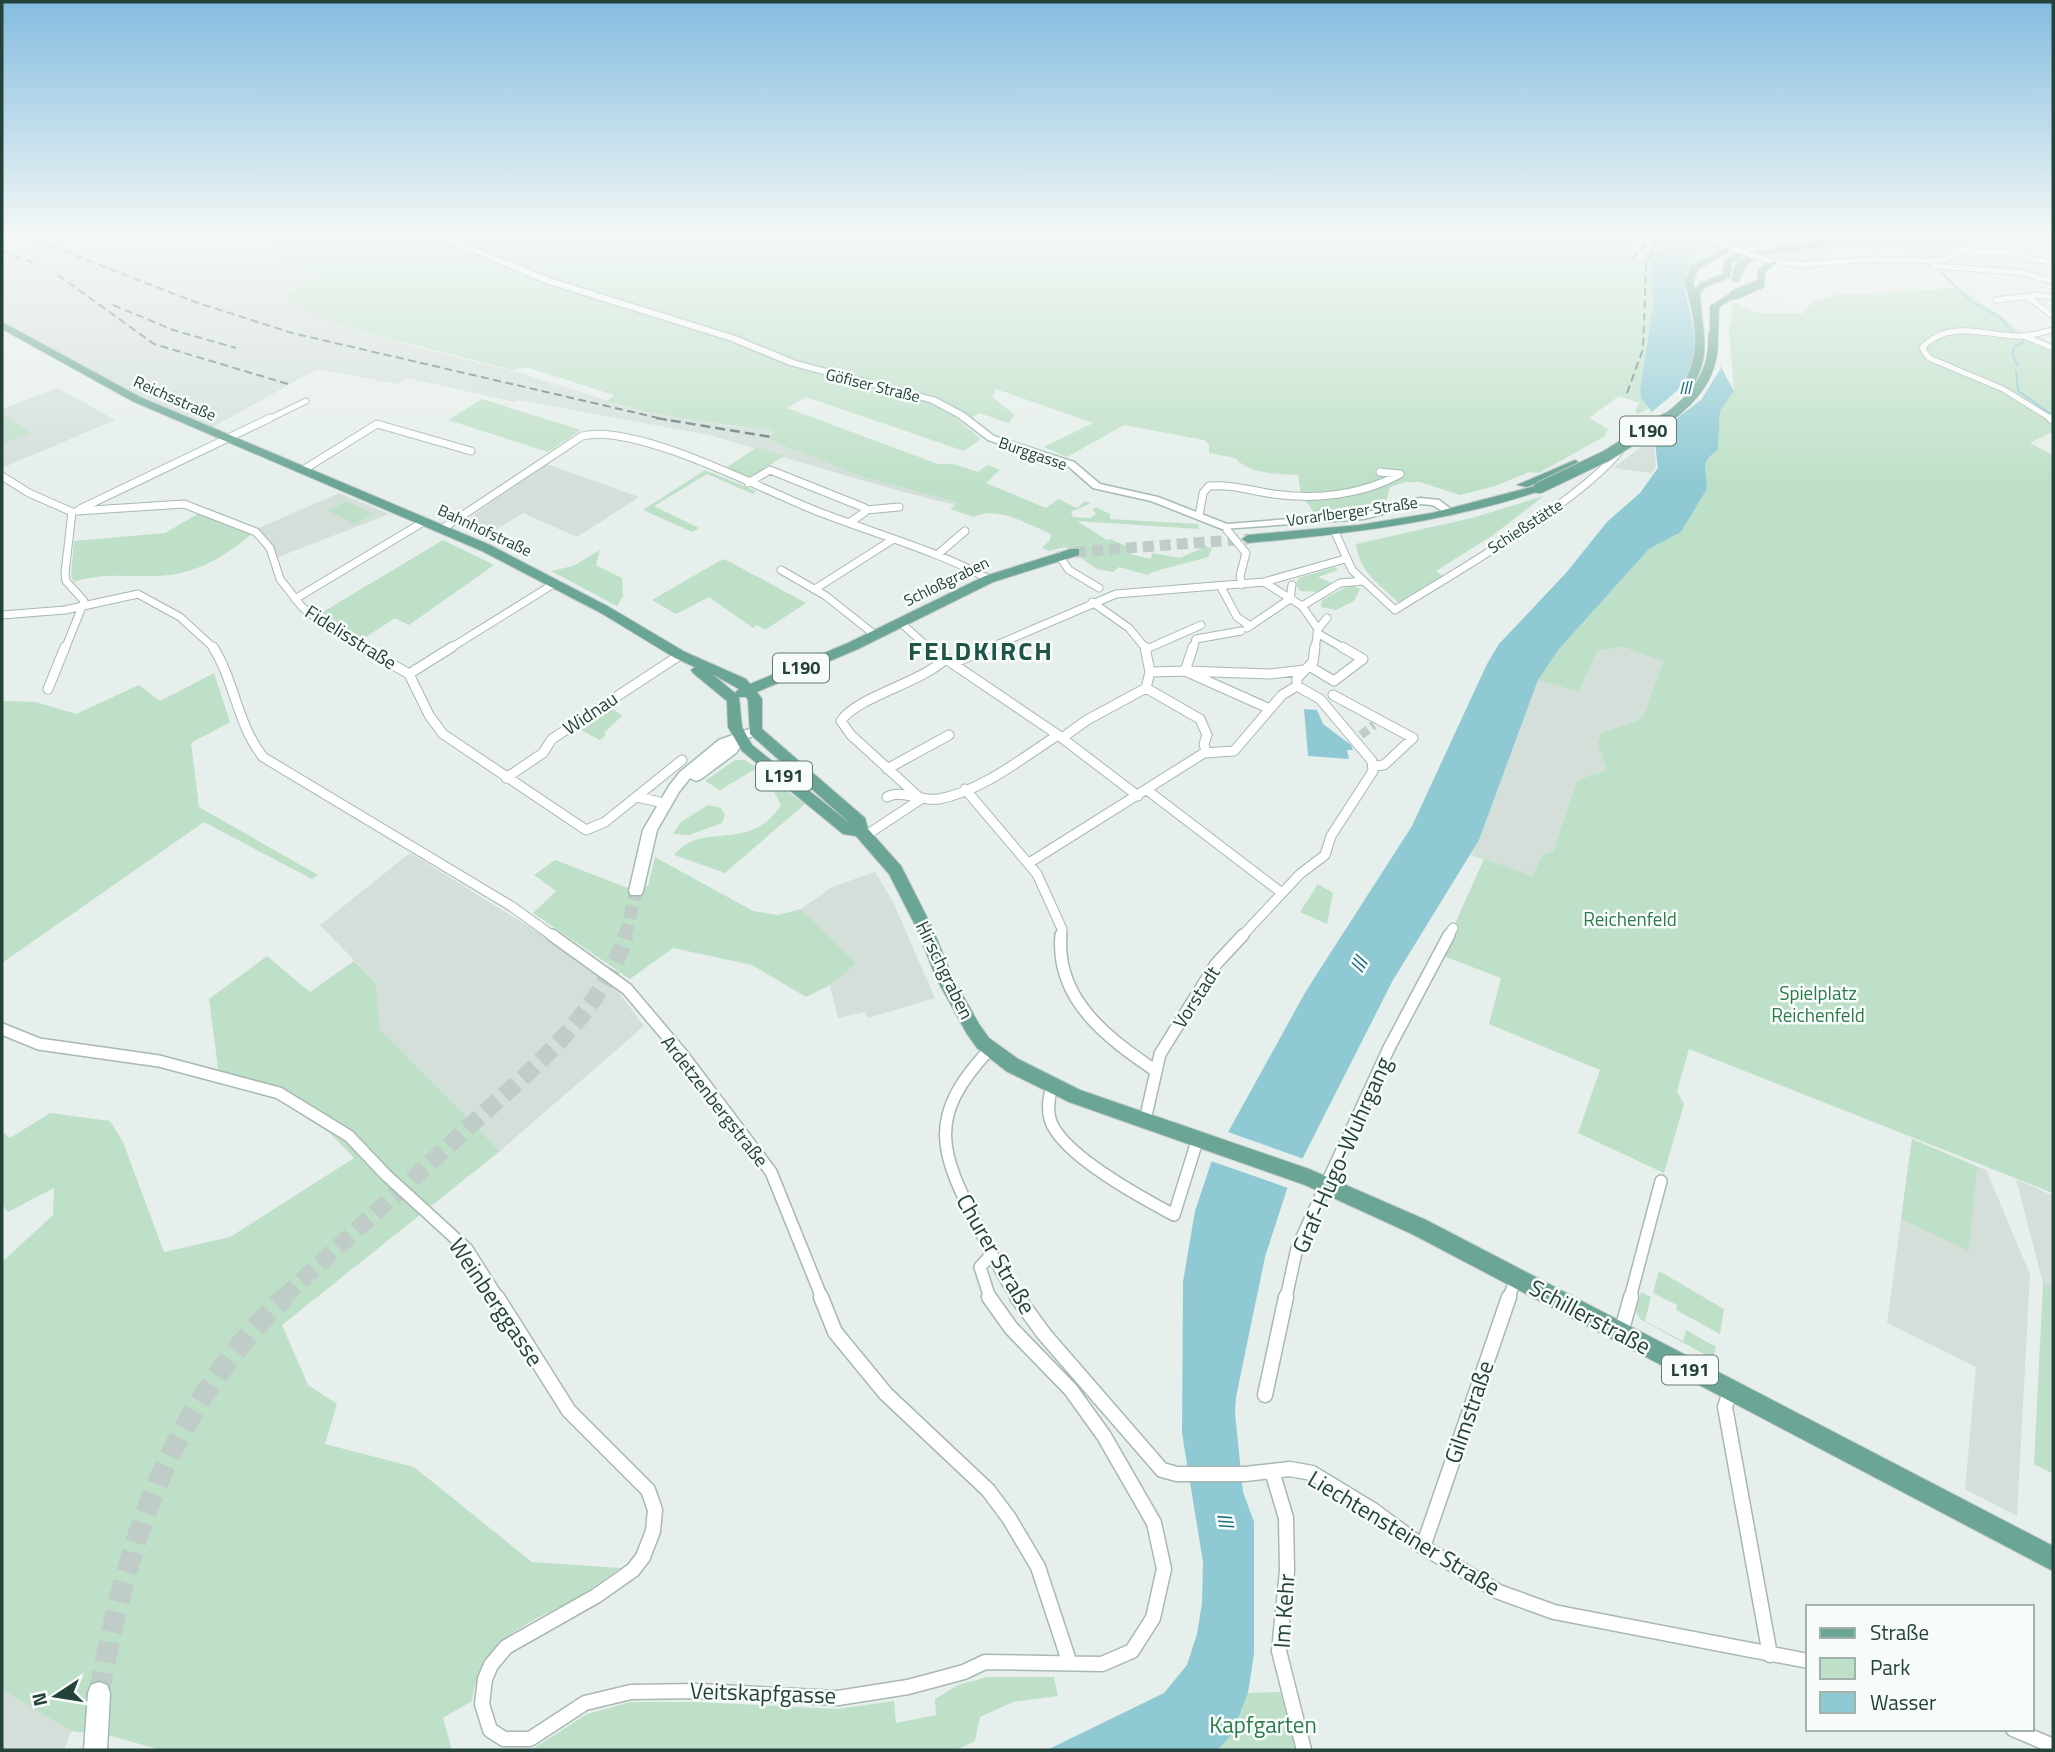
<svg xmlns="http://www.w3.org/2000/svg" width="2055" height="1752" font-family="'Titillium Web',sans-serif">
  <style>
    .built { fill: #d4dfda }
    .green { fill: #bfe0c8 }
    .water { fill: #8ec9d4 }
    .pier { fill: #e6efeb }
    .lines { fill: none; stroke-linecap: round; stroke-linejoin: round }
    .stream { stroke: #8ec9d4; stroke-width: 2 }
    .street-tunnel { stroke: #bfccc8; stroke-width: 9; stroke-dasharray: 9 4.5; stroke-linecap: butt }
    .secondary-tunnel-far2 { stroke: #bfccc8; stroke-width: 13; stroke-dasharray: 13 6; stroke-linecap: butt }
    .secondary-tunnel-far1 { stroke: #bfccc8; stroke-width: 17; stroke-dasharray: 17 8; stroke-linecap: butt }
    .secondary-tunnel { stroke: #bfccc8; stroke-width: 21; stroke-dasharray: 21 10; stroke-linecap: butt }
    .primary-tunnel { stroke: #bfccc8; stroke-width: 11; stroke-dasharray: 11 6; stroke-linecap: butt }
    .street-far4-casing { stroke: #a8b8b2; stroke-width: 7 }
    .street-far3-casing { stroke: #a8b8b2; stroke-width: 9 }
    .street-far2-casing { stroke: #a8b8b2; stroke-width: 11 }
    .street-far1-casing { stroke: #a8b8b2; stroke-width: 14 }
    .street-casing { stroke: #a8b8b2; stroke-width: 17 }
    .secondary-casing { stroke: #a4bbb3; stroke-width: 3 }
    .primary-casing { stroke: #c2cac8; stroke-width: 2 }
    .street-far4 { stroke: #fff; stroke-width: 5 }
    .street-far3 { stroke: #fff; stroke-width: 7 }
    .street-far2 { stroke: #fff; stroke-width: 9 }
    .street-far1 { stroke: #fff; stroke-width: 11 }
    .street { stroke: #fff; stroke-width: 14 }
    .secondary { fill: #fff; fill-rule: evenodd }
    .primary { fill: #6aa596; fill-rule: evenodd }
    .rail-far1 { stroke: #5f7d75; stroke-width: 2; stroke-dasharray: 8 4.5; stroke-linecap: butt }
    .rail { stroke: #5f7d75; stroke-width: 2.5; stroke-dasharray: 10 5; stroke-linecap: butt }
    .street-bridge-casing { stroke: #a8b8b2; stroke-width: 7; stroke-linecap: butt }
    .primary-bridge-far1-casing { stroke: #c2cac8; stroke-width: 11; stroke-linecap: butt }
    .primary-bridge-casing { stroke: #c2cac8; stroke-width: 13; stroke-linecap: butt }
    .street-bridge { stroke: #fff; stroke-width: 5 }
    .primary-bridge-far1 { stroke: #6aa596; stroke-width: 10 }
    .primary-bridge { stroke: #6aa596; stroke-width: 11 }
    .labels { text-anchor: middle; stroke-width: 5; stroke-linejoin: round; paint-order: stroke }
    .far-street-label { font-size: 16px; fill: #24423a; stroke: #f7fbf9 }
    .far-water-label { font-size: 18px; font-style: italic; fill: #1c6f80; stroke: #f7fbf9 }
    .shield { fill: #f7fbf9; stroke: #637a73; stroke-width: 2 }
    .shield-label { font-size: 18px; font-weight: bold; fill: #24423a }
    .street-label { font-size: 19px; fill: #24423a; stroke: #f7fbf9 }
    .park-label { font-size: 19px; fill: #2d7a4b; stroke: #f7fbf9 }
    .water-label { font-size: 21px; font-style: italic; fill: #1c6f80; stroke: #f7fbf9 }
    .near-street-label { font-size: 23px; fill: #24423a; stroke: #f7fbf9 }
    .near-park-label { font-size: 23px; fill: #2d7a4b; stroke: #f7fbf9 }
    .district-label { font-size: 26px; font-weight: bold; letter-spacing: 2px; fill: #1f5548; stroke: #f7fbf9 }
  </style>
  <rect width="100%" height="100%" fill="#e6efeb"/>
  <path class="built" d="M2 237H269L286 262 322 276 375 334 404 344 520 373 628 407 729 426 776 430 769 440 863 477 959 503 958 506 885 487 709 435 518 400 515 402 408 378 398 384 317 369 206 431 75 370 2 330Z
    M58 388 115 420 2 468V409Z
    M1653 438 1656 467 1651 473 1613 468Z
    M547 464 639 497 577 537 523 513 497 529 475 533 459 525Z
    M339 493 389 514 276 558 269 541 257 529Z
    M1623 647 1663 660 1645 712 1639 720 1601 733 1597 744 1608 770 1577 780 1553 851 1541 856 1533 876 1470 855 1479 840 1538 680 1579 692 1597 651Z
    M410 853 549 939 613 985 644 1026 500 1151 380 1029 376 983 320 925Z
    M875 872 893 902 935 998 868 1018 865 1012 838 1018 830 985 855 962 801 909 832 887Z
    M1912 1139 1986 1170 2030 1274 2017 1516 1965 1489 1976 1367 1887 1323Z
    M2016 1179 2053 1196V1287L2043 1283Z
    M2 1690 71 1731 64 1750H2Z"/>
  <path class="green" d="M269 237H1638L1636 244 1626 253 1630 254 1628 257 1640 261 1664 237H1670L1651 260 1653 306 1640 389 1641 398 1649 408 1639 414 1635 412 1639 403 1619 396 1589 418 1608 429 1605 436 1539 473 1529 472 1495 486 1460 495 1420 482H1405L1390 487 1385 505 1315 514 1301 494 1298 475C1278 474 1249 474 1235 458L1209 453V444L1204 440 1124 425 1067 457 1044 447 1093 423 996 389 992 397 1015 415 1008 423 980 413 971 418 937 399 832 372 829 376 932 403 949 412 981 439 964 451 806 397 787 408 938 464H953L978 472 988 465 1000 470 986 483 1046 508 1058 499 1077 508 1085 501 1091 503 1071 512 1073 517 1091 518 1096 513 1092 510 1096 507 1110 514V519L1198 524 1199 529 1077 521 1107 540 1110 539 1133 549 1130 554 1151 559 1152 553 1180 558 1206 546 1212 549 1208 557C1197 561 1152 570 1148 575L1119 567 1113 572 1097 569 1065 547 1049 551 1042 548 1050 540 1051 534C1029 525 997 505 974 517L950 509 959 503 863 477 769 440 775 430C718 425 662 417 607 401L614 395 526 367 512 370C464 357 415 346 367 332 337 323 308 316 284 295L299 290 296 287 321 276 286 262Z
    M1754 237H1847C1801 241 1739 238 1702 270L1689 267 1691 253 1703 247Z
    M1919 237H1964L1958 240 1969 243 1935 259 1898 246 1838 248 1812 253 1824 261 1796 262 1766 256Z
    M1958 287C1972 296 1986 305 1999 315 2023 332 2021 340 2053 351V432L2030 443 2053 455V1193L1689 1049 1677 1091 1684 1104 1664 1173 1578 1133 1600 1070 1489 1024 1501 978 1438 954 1453 928 1484 859 1533 876 1541 856 1553 851 1577 780 1607 770 1597 743 1601 733 1639 720 1645 712 1663 661 1623 647 1597 651 1579 692 1538 680 1559 649 1649 549 1681 532 1707 489 1705 464 1709 457 1718 450 1720 411 1734 391 1729 327 1733 310 1731 300C1761 320 1772 310 1802 314L1813 301C1825 301 1833 294 1844 294 1882 293 1920 291 1958 287Z
    M482 399 581 430 548 452 448 420Z
    M2 414 31 432 2 444Z
    M757 447 784 456 750 478 726 468Z
    M705 470 756 491 753 494 707 474 654 506 699 528 692 532 643 510Z
    M1544 496 1493 535 1436 571 1444 577 1399 603C1379 584 1359 572 1356 544L1472 518Z
    M346 501 373 514 355 524 328 511Z
    M208 508 259 528C234 549 209 568 176 574 141 580 108 570 74 582L71 576 74 541 165 533Z
    M443 540 494 565 409 625 395 618 363 639 321 613Z
    M600 550 596 565 622 578 623 596 617 606 551 571 573 566Z
    M723 559 732 563 806 603 765 630 757 625 753 628 709 597 676 614 652 600Z
    M1335 567 1338 570 1318 577 1332 583 1322 592 1300 591 1296 583 1299 578Z
    M1351 584 1360 589 1354 601 1336 610 1321 607 1322 600Z
    M214 673 230 722 191 743 199 807 318 875 312 879 204 822 2 963V701L36 702 76 714 139 685 160 701Z
    M613 709 622 716 604 733 606 735 600 740 581 730Z
    M735 760H745L757 768 720 790 705 781Z
    M763 773 805 804 725 873 674 855C701 820 750 854 781 805L773 790 762 783 760 775Z
    M708 805 721 808 725 815 722 823 689 835 673 834 681 822Z
    M655 857 753 911 778 915 801 909 856 963 830 985 806 997 752 965 673 948 630 979 533 913 556 891 534 875 555 860 636 891 648 886Z
    M1318 884 1333 893 1327 924 1300 912Z
    M267 956 310 992 354 961 376 983 380 1029 500 1151 282 1325 308 1385 337 1404 325 1444 414 1467 532 1562 620 1568C602 1581 584 1594 565 1604 518 1628 480 1643 472 1701L443 1718 452 1750H161L111 1736 71 1731 2 1690V1262L53 1215 54 1188 8 1212 2 1204V1132L10 1138 50 1113 110 1121 123 1142 164 1252 230 1237 354 1158 331 1134 274 1097 220 1083 209 999Z
    M1912 1139 1977 1167 1969 1251 1901 1219Z
    M1659 1271 1724 1309 1720 1334 1676 1310 1677 1305 1653 1293Z
    M2043 1283 2053 1287V1474L2034 1464Z
    M1641 1292 1651 1297 1645 1321 1683 1341 1686 1330 1716 1347 1713 1359 1640 1319 1636 1312Z
    M987 1677H1054L1058 1696 1013 1702 980 1717 975 1741 956 1750H531L587 1714 631 1702H697L837 1709 894 1701 896 1723 936 1715 935 1699 958 1685Z
    M1280 1692 1297 1750H1218L1232 1734 1248 1693Z"/>
  <path class="water" d="M1670 237H1754L1703 247 1691 253 1689 267 1722 369 1734 391 1720 411 1718 450 1709 457 1705 464 1707 489 1681 532 1649 549 1559 649 1538 680 1479 840 1393 980 1287 1189 1265 1257 1236 1397 1235 1413 1243 1492 1254 1522V1654L1248 1693 1232 1734 1218 1750H1047L1164 1693 1187 1665 1197 1634 1202 1603 1203 1562 1182 1433 1183 1282 1195 1211 1211 1163 1306 991 1412 826 1487 664 1499 644 1566 573 1607 522 1640 493 1658 468 1651 411 1641 398 1640 389 1653 306 1651 259Z
    M1304 709 1317 710 1323 724 1351 745 1353 750H1347L1349 759 1308 756Z"/>
  <path class="pier" d="M1693 265 1695 284 1699 285 1718 345 1721 368 1701 400 1652 437 1648 415 1678 390 1696 360V342L1685 289 1687 272Z
    M1225 1131 1307 1160 1291 1189 1208 1160Z"/>
  <g class="lines">
    <path class="stream" d="M1904 239 1943 237
      M1906 240 1929 258
      M1938 269 1970 301 2001 318 2013 333
      M2018 366 2012 354 2014 347 2023 342 2022 339
      M2016 371 2018 391 2053 415"/>
    <path class="street-tunnel" d="M1361 735 1374 725"/>
    <path class="secondary-tunnel-far2" d="M625 937 636 891"/>
    <path class="secondary-tunnel-far1" d="M283 1298C341 1243 401 1190 460 1135 520 1079 601 1017 626 935"/>
    <path class="secondary-tunnel" d="M99 1693C128 1539 169 1408 285 1297"/>
    <path class="primary-tunnel" d="M1075 552 1248 539"/>
    <g class="street-far4-casing">
      <path id="street-far4" d="M1707 237 1732 248
        M1968 254 1997 251 2053 263
        M1770 261 1802 265 1871 259 1941 261 1965 249 2009 237
        M1933 266 2018 272 2053 281
        M2053 297 2035 295 2030 299 2053 316
        M1996 300 2031 296
        M2024 336 2053 348
        M267 420 306 401
        M2053 420 2003 389 1929 358 1922 348C1948 320 1981 334 2015 336 2028 337 2041 333 2053 330"/>
    </g>
    <g class="street-far3-casing">
      <path id="street-far3" d="M2050 418 2053 420
        M303 470 377 424 471 451
        M2 476 29 493 72 512
        M748 483 770 470 865 508V512L849 523
        M80 509 270 418
        M866 510 899 507
        M77 511 184 504 256 532 270 548 280 579 302 607 329 628 365 649
        M72 512 65 573 66 581 84 601 82 607
        M1199 516 1203 493 1209 486C1231 484 1252 491 1273 494 1316 500 1363 495 1400 474L1380 472
        M442 529 582 436C635 422 765 491 819 512 876 534 935 550 989 579
        M1227 530 1246 553 1240 576 1242 585
        M1335 532 1352 570 1395 610C1448 576 1612 485 1631 432L1624 426
        M937 555 965 531
        M1059 556 1069 570 1099 588
        M781 570 826 596 875 635
        M1264 582 1302 606 1318 629
        M1221 587 1237 617 1250 626
        M815 589 892 540
        M295 599 425 521
        M1092 602 1129 628 1146 649
        M1302 606 1340 583 1363 581
        M2 615 65 610 138 594 180 617 215 649
        M901 623 930 649
        M1247 628 1290 599 1292 585
        M1317 633 1345 649
        M1149 648 1201 625
        M65 649 82 607
        M449 649 555 583
        M987 649 1116 594 1264 582 1345 559
        M1193 649 1196 639 1241 631
        M1315 649 1318 629 1327 618"/>
    </g>
    <g class="street-far2-casing">
      <path id="street-far2" d="M213 647C235 682 237 724 263 757L511 906 554 937
        M362 647 409 674 429 715 443 734 586 830 605 822 682 760
        M928 647 1058 735 1138 796
        M1145 647 1150 672 1146 688
        M1193 647 1185 671 1270 674 1304 670
        M945 659 958 661 991 647
        M1309 666 1334 681 1363 659 1342 647
        M1152 672 1185 671 1270 709
        M409 674 452 647
        M1297 686V678L1313 662 1315 647
        M1146 688 1200 719 1207 735 1204 744 1206 752
        M48 689 65 647
        M1333 695 1413 738 1384 765 1374 766
        M1062 738 1087 720 1146 688
        M887 769 949 735
        M506 778 543 753 552 739 680 655
        M965 789 1037 874 1062 929 1061 937
        M1147 790 1282 893
        M637 797 664 803
        M887 797C903 789 922 802 939 799 982 791 1022 758 1058 735
        M921 799 851 735 841 721C856 697 921 683 945 659
        M865 836 921 799
        M1029 863 1204 753 1234 751 1282 695 1297 686 1320 699 1372 761 1373 771 1331 836 1325 855 1300 874 1241 937
        M1448 937 1453 928"/>
    </g>
    <g class="street-far1-casing">
      <path id="street-far1" d="M552 935 627 989 682 1054 771 1172 822 1298
        M1061 935C1055 1000 1109 1039 1156 1071
        M2 1029 39 1044 159 1061 279 1093 349 1136 386 1175 467 1249 498 1298
        M990 1049C926 1117 939 1151 979 1228 991 1251 1002 1277 1018 1298
        M1052 1086C1049 1097 1047 1107 1050 1119 1060 1154 1142 1198 1174 1215L1198 1138
        M1145 1120 1160 1054 1216 964 1243 935
        M990 1298 980 1267 991 1255
        M1286 1298 1297 1248 1389 1048 1449 935
        M1509 1298 1516 1277
        M1630 1298 1661 1181"/>
    </g>
    <g class="street-casing">
      <path id="street" d="M497 1297 569 1411 648 1490 655 1510 653 1531 643 1557 633 1570 596 1596 506 1647 491 1665 485 1679 482 1704 490 1730 504 1739H530L585 1703 631 1692 699 1691 838 1698 908 1687 964 1672 985 1662 1102 1664 1132 1651 1153 1618 1164 1569 1154 1523 1104 1436 1071 1390 1011 1328 989 1297
        M821 1297 835 1332 886 1394 988 1490 1009 1518 1038 1567 1069 1661
        M1017 1297 1044 1334 1162 1470 1177 1474H1245L1290 1469 1312 1473 1373 1510 1423 1547 1499 1592 1554 1612 1808 1661
        M1621 1333 1631 1297
        M1730 1392 1725 1407 1770 1655
        M1265 1395 1286 1297
        M1272 1471 1286 1518 1287 1571 1279 1651 1304 1750
        M1423 1547 1509 1297
        M2013 1729 2053 1746"/>
    </g>
    <g class="secondary-casing">
      <path id="secondary" d="M437 237H446L552 279 735 336 796 361 936 398 964 413 994 436 1074 462 1100 484 1158 497 1227 524 1364 513 1420 498 1439 500 1455 512 1450 515 1432 505 1420 504 1364 519 1222 529 1151 501 1093 488 1068 466 988 440 958 417 930 402 790 365 729 340 546 283Z
        M755 727 761 731 759 734 745 739 736 753 701 779 696 781 690 778 679 792 657 830 643 891 641 895H631L629 891 643 830 669 786 680 772 719 740Z
        M99 1682 107 1685 110 1693 107 1750H84L88 1693 91 1685Z"/>
    </g>
    <g class="primary-casing">
      <path id="primary" d="M1876 237H1901L1769 254C1749 261 1746 262 1739 282L1732 280C1733 275 1733 268 1736 264 1754 241 1847 239 1876 237Z
        M1729 246 1736 248 1698 269 1693 283 1695 289 1700 283 1723 274 1725 260 1744 249 1751 251 1732 263 1730 277 1706 287 1700 293C1702 337 1714 354 1688 394H1680L1679 392C1703 354 1696 323 1685 283L1691 266Z
        M1770 260 1777 262 1766 271 1763 286H1757L1758 270Z
        M1731 293 1738 295 1719 307 1718 335 1710 337V306Z
        M2 322 140 397 490 545 609 607 685 652 746 679 750 684 848 643 985 576 1071 549H1079V555L993 582 858 649 757 692 762 699V729L865 818 868 829 901 866 932 927 952 976 979 1024 989 1038 1018 1059 1080 1090 1309 1169 1426 1220 2053 1546V1571L1412 1234 1305 1185 1069 1102 1006 1071 977 1048 967 1034 936 978 916 927 889 874 856 836 843 834 742 751 728 727 727 701 693 673 691 670 695 667 675 658 601 613 482 551 132 401 2 329ZM712 674 739 689 735 693ZM739 697H746L748 700 750 734 852 825 752 745 742 727Z
        M1575 460 1580 463 1579 465 1527 487 1517 485Z
        M1539 485 1543 486V490C1447 522 1349 534 1248 543L1242 539 1248 535 1359 525 1432 513Z"/>
    </g>
    <use href="#street-far4" class="street-far4"/>
    <use href="#street-far3" class="street-far3"/>
    <use href="#street-far2" class="street-far2"/>
    <use href="#street-far1" class="street-far1"/>
    <use href="#street" class="street"/>
    <use href="#secondary" class="secondary"/>
    <use href="#primary" class="primary"/>
    <path class="rail-far1" d="M28 237 195 302 292 333 667 420
      M2 251 37 264
      M1632 259 1653 237
      M58 275 154 344 288 384
      M113 305 173 330 236 348
      M1627 393 1643 349 1646 267 1656 240"/>
    <path class="rail" d="M656 418 771 437"/>
    <g class="street-bridge-casing">
      <path id="street-bridge" d="M1732 248 1770 261"/>
    </g>
    <g class="primary-bridge-far1-casing">
      <path id="primary-bridge-far1" d="M1734 295 1760 284
        M1665 420C1695 398 1715 374 1713 335"/>
    </g>
    <g class="primary-bridge-casing">
      <path id="primary-bridge" d="M1539 488 1606 456 1667 418"/>
    </g>
    <use href="#street-bridge" class="street-bridge"/>
    <use href="#primary-bridge-far1" class="primary-bridge-far1"/>
    <use href="#primary-bridge" class="primary-bridge"/>
  </g>
  <linearGradient id="sky" x2="0" y2="1"><stop stop-color="#84bce0"/><stop offset="0.49" stop-color="#f4f8f6"/><stop offset="1" stop-color="#f4f8f6" stop-opacity="0"/></linearGradient>
  <rect width="2055" height="482" fill="url(#sky)"/>
  <g class="labels">
    <g class="far-street-label">
      <text transform="translate(873 385) rotate(14)" y="6">Göfiser Straße</text>
      <text transform="translate(175 398) rotate(24)" y="6">Reichsstraße</text>
      <text transform="translate(1033 453) rotate(19)" y="6">Burggasse</text>
      <text transform="translate(1352 511) rotate(-8)" y="6">Vorarlberger Straße</text>
      <text transform="translate(1525 526) rotate(-33)" y="6">Schießstätte</text>
      <text transform="translate(485 530) rotate(25)" y="6">Bahnhofstraße</text>
      <text transform="translate(946 581) rotate(-26)" y="6">Schloßgraben</text>
    </g>
    <g class="far-water-label">
      <text x="1685" y="394">Ill</text>
    </g>
    <g class="shield">
      <rect x="1620" y="416.5" width="56" height="29" rx="5"/>
      <rect x="773" y="653.5" width="56" height="29" rx="5"/>
      <rect x="756" y="761.5" width="56" height="29" rx="5"/>
      <rect x="1662" y="1355.5" width="56" height="29" rx="5"/>
    </g>
    <g class="shield-label">
      <text x="1648" y="437">L190</text>
      <text x="801" y="674">L190</text>
      <text x="784" y="782">L191</text>
      <text x="1690" y="1376">L191</text>
    </g>
    <g class="street-label">
      <text transform="translate(351 637) rotate(32)" y="7">Fidelisstraße</text>
      <text transform="translate(590 713) rotate(-34)" y="7">Widnau</text>
      <text transform="translate(945 970) rotate(64)" y="7">Hirschgraben</text>
      <text transform="translate(1196 997) rotate(-57)" y="7">Vorstadt</text>
      <text transform="translate(715 1101) rotate(52)" y="7">Ardetzenbergstraße</text>
    </g>
    <g class="park-label">
      <text x="1630" y="926">Reichenfeld</text>
      <text x="1818" y="1000">Spielplatz<tspan x="1818" dy="22">Reichenfeld</tspan></text>
    </g>
    <g class="water-label">
      <text transform="translate(1359 965) rotate(-61)" y="7">Ill</text>
      <text transform="translate(1225 1520) rotate(81)" y="7">Ill</text>
    </g>
    <g class="near-street-label">
      <text transform="translate(1342 1155) rotate(-66)" y="8">Graf-Hugo-Wuhrgang</text>
      <text transform="translate(996 1254) rotate(60)" y="8">Churer Straße</text>
      <text transform="translate(496 1302) rotate(56)" y="8">Weinberggasse</text>
      <text transform="translate(1590 1317) rotate(28)" y="8">Schillerstraße</text>
      <text transform="translate(1469 1412) rotate(-71)" y="8">Gilmstraße</text>
      <text transform="translate(1404 1533) rotate(31)" y="8">Liechtensteiner Straße</text>
      <text transform="translate(1284 1611) rotate(-86)" y="8">Im Kehr</text>
      <text transform="translate(763 1693) rotate(2)" y="8">Veitskapfgasse</text>
    </g>
    <g class="near-park-label">
      <text x="1263" y="1733">Kapfgarten</text>
    </g>
    <g class="district-label">
      <text x="981" y="660">FELDKIRCH</text>
    </g>
  </g>
  <rect width="2055" height="1752" fill="none" stroke="#24423a" stroke-width="7"/>
  <rect x="1806" y="1605" width="228" height="126" fill="#f7fbf9" stroke="#a3b1ad" stroke-width="2"/>
  <rect x="1820" y="1628" width="35" height="10" fill="#6aa596" stroke="#a3b1ad" stroke-width="2"/>
  <text x="1870" y="1640" font-size="21" fill="#24423a">Straße</text>
  <rect x="1820" y="1658" width="35" height="21" fill="#bfe0c8" stroke="#a3b1ad" stroke-width="2"/>
  <text x="1870" y="1675" font-size="21" fill="#24423a">Park</text>
  <rect x="1820" y="1692" width="35" height="21" fill="#8ec9d4" stroke="#a3b1ad" stroke-width="2"/>
  <text x="1870" y="1710" font-size="21" fill="#24423a">Wasser</text>
  <g transform="translate(56 1696) rotate(258)" stroke="#f7fbf9" stroke-width="5" paint-order="stroke">
  <path d="M0-5L12 26L0 18L-12 26Z" fill="#24423a"/>
  <text y="-10" font-size="19" font-weight="bold" text-anchor="middle" fill="#24423a">N</text>
  </g>
</svg>
